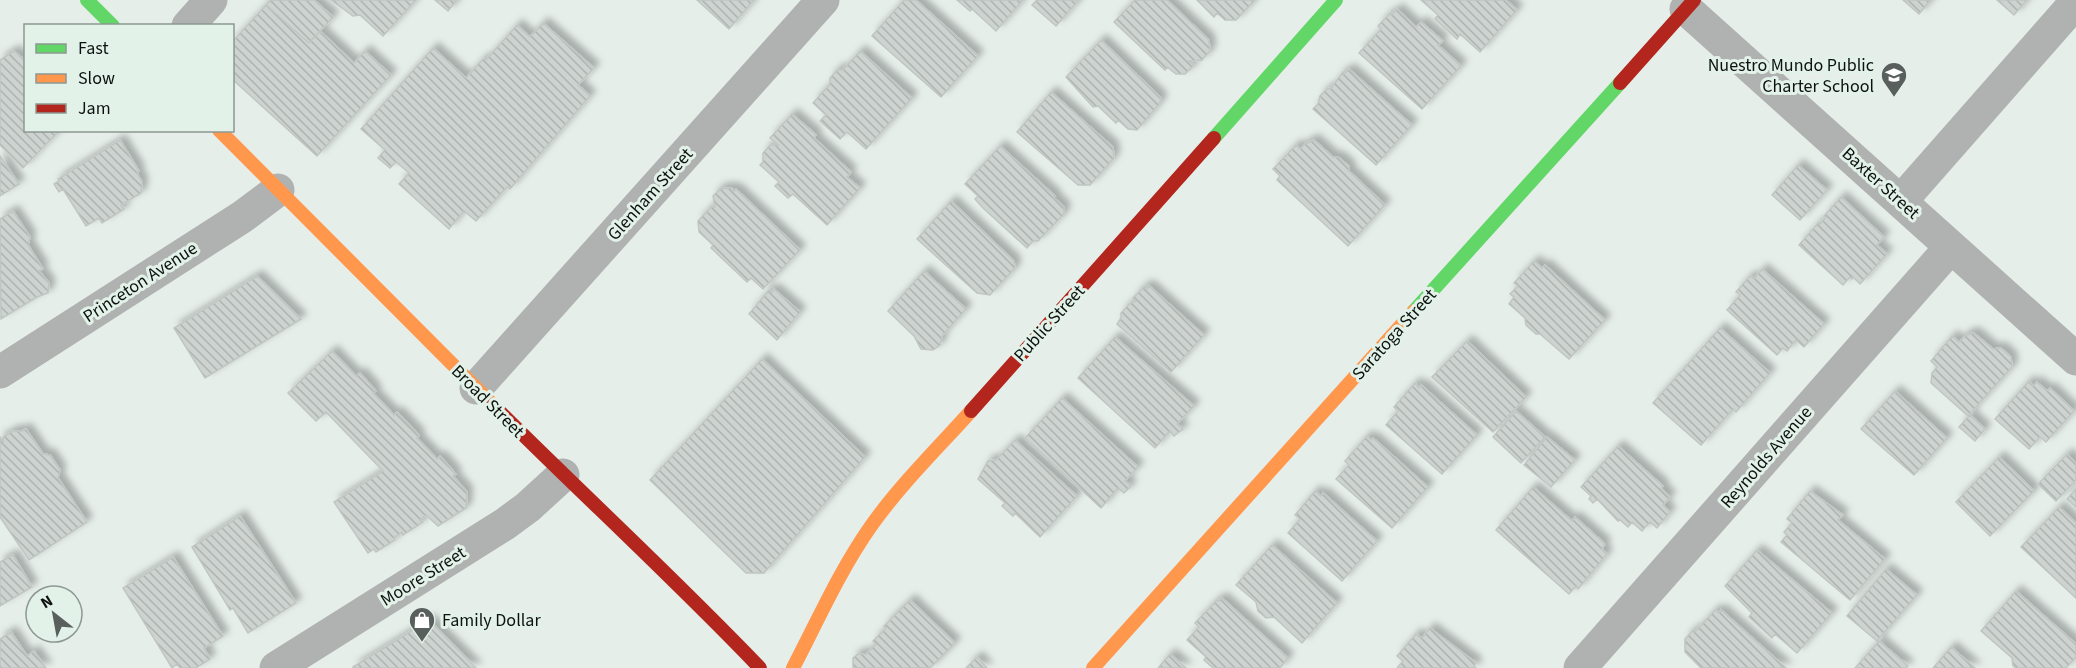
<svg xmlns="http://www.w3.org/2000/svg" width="2076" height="668" font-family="'Source Sans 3',sans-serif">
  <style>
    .building { fill: url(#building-back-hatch); stroke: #c0c6c3; stroke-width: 1.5; filter: url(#shadow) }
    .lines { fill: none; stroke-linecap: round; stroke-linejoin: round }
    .street { stroke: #b0b2b1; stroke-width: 33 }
    .fast { stroke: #63d668; stroke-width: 14 }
    .slow { stroke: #ff974d; stroke-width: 14 }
    .jam { stroke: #b3261e; stroke-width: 14 }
    .labels { text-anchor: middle; stroke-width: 6; stroke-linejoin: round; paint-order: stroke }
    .poi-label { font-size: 18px; fill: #0d120f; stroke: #e3f2e9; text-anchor: end }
    .street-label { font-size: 18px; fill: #0d120f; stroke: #e3f2e9 }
  </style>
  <defs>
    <pattern id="building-back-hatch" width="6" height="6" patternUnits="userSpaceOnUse" patternTransform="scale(1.5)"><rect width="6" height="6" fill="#cdd3d0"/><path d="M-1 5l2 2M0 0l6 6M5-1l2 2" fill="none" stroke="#afb4b1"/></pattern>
    <filter id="shadow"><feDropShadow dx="5.5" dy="-5.5" stdDeviation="3" flood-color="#0004"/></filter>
  </defs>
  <rect width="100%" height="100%" fill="#e6eeea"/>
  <path class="building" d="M271 0H314L333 17 309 43 266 5Z
    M331 0H416L383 36 360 15 353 16Z
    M435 0H457L448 11Z
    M697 0H754L729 29Z
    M904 0H916L978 56 941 97 872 36Z
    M957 0H1023L996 31 972 9 970 11Z
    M1037 0H1079L1056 26 1032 5Z
    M1135 0H1167L1209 40 1210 51 1202 60 1189 61 1194 65 1185 74H1176L1167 67 1165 70 1114 22Z
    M1197 0H1255L1236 20H1225L1217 13 1214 17Z
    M1421 0H1506L1517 10 1480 52 1460 34 1457 39 1435 19 1438 15Z
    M1903 0H1931L1919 14Z
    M1997 0H2027L2014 15Z
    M266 5 309 43 320 31 354 63 365 51 391 75 317 156 232 79V42Z
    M1397 9 1416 27 1421 22 1443 41 1438 45 1461 66 1422 109 1359 53 1381 29 1378 26 1390 13 1392 15Z
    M543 23 594 68 578 85 590 96 510 189 507 187 476 221 464 211 449 229 399 184 409 173 396 162 390 168 378 158 385 150 361 129 433 48 466 78 483 59 486 60 517 25 530 37Z
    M1101 40 1161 98 1160 103 1137 130 1128 129 1118 120 1116 123 1098 106 1093 107 1066 77Z
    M14 51 26 61V130H60L23 168 0 145V60Z
    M860 51 912 98 866 149 847 132 840 139 820 121 826 115 813 103 830 84V78L837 70H843Z
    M1349 69 1412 125 1376 165 1313 109 1318 104 1320 96 1327 89 1331 88 1343 72 1344 74Z
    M1051 92 1113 147 1114 158 1090 185H1078L1017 132Z
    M792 114 816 135 814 138 851 172 847 177 860 188 827 225 793 194 788 198 775 186 779 182 760 165 763 162V153L770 145H778L770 138Z
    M120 140 139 171 137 173 142 182 141 193 121 205 124 209 102 223 99 218 86 226 63 189 59 192 54 184 59 181 58 179Z
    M1314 140 1333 157H1338L1349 166V171L1385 205 1348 246 1277 180 1280 176 1273 169 1296 145 1300 149 1305 144Z
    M1000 146 1055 196 1053 197 1064 207V214L1038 241H1033L1027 248 983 208 975 199 978 196 965 184Z
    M0 156 19 184 0 196Z
    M1798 165 1827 190 1800 220 1772 195Z
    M732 188 734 191 736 189 800 250 763 289 751 278 747 282 711 248 713 245 699 232 698 221 711 207H715L713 196 720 189Z
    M1841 197 1884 237 1877 245 1887 254 1860 284 1853 277 1852 279 1850 277 1843 285 1799 245 1819 222 1820 224 1826 217 1824 216Z
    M951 201 1014 261 1015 268 990 295 977 293 917 239Z
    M13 211 30 237 28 245 43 269 39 271 49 283 48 293 37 297 1 319 0 219Z
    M1534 261 1542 268 1545 265 1605 320 1569 359 1540 334H1536L1526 325 1525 318 1509 304 1514 297 1510 294 1518 286 1514 283Z
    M1762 269 1824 324 1804 347 1796 340 1787 351 1783 348 1777 355 1727 310 1740 295 1736 292 1750 276 1754 279Z
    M924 271 966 309 942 336 940 345 933 350 921 349 914 336 888 311Z
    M257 276 301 319 205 378 174 328Z
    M1145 286 1147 289 1149 286 1204 335 1171 372 1117 324 1121 318V313L1129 304 1136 301 1133 298Z
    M774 289 800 312 777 340 749 314 769 290 772 292Z
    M1720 328 1770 373 1736 412 1733 409 1701 445 1653 403Z
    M1974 333 1993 349 2001 348 2011 357 2012 367 1968 416 1931 383 1932 373 1937 367 1931 361 1952 336 1959 342 1966 335Z
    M1115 337 1194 406 1177 424 1183 429 1174 436 1170 431 1155 448 1078 378Z
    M1467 341 1526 397 1493 432 1432 377Z
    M332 351 356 376 360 373 376 391 373 393 394 415 397 412 419 435 417 438 437 459 440 456 456 474 453 476 467 492 466 508 438 526 426 515 420 520 423 522 403 535 402 532 394 538 395 540 376 552 374 549 368 553 334 502 383 471 326 412 316 421 288 393Z
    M762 359 865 457 764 573H746L650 480Z
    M2029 381 2033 386 2037 382 2047 391 2050 388 2074 411 2046 442 2040 437 2029 449 1995 419Z
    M1415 383 1419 388 1421 385 1477 435 1442 474 1386 425 1398 411 1394 407Z
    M1895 391 1947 438 1914 475 1861 429Z
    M1062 398 1138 467 1125 481 1131 486 1124 493 1118 488 1101 508 1025 438Z
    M1516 411 1545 437 1521 463 1493 437Z
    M1970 415 1985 429 1975 441 1959 427Z
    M26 429 43 454 50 455 60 470 58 478 87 522 29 560 0 517V437L3 442V437L13 431H22Z
    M1367 436 1371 440 1373 438 1428 487 1392 528 1336 479 1349 465 1345 461Z
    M1547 437 1575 460 1551 487 1524 465Z
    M1015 440 1077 496 1040 537 1015 513 1013 516 1002 506 1005 503 978 479 988 461 996 460Z
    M1618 446 1663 486 1661 488 1670 497 1663 505 1670 512 1657 528 1650 522 1642 531 1632 522 1628 527 1620 520 1618 521 1597 499 1593 503 1589 499 1591 496 1581 487Z
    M2067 454 2076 463V480L2056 501 2038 484Z
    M1999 457 2034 491 1990 536 1956 502Z
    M1533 487 1572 521 1575 517 1605 544 1602 549 1607 554 1578 589 1576 586 1569 594 1496 530Z
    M2076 489V507L2067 499Z
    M1315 491 1321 496 1323 493 1377 541 1342 581 1288 533 1300 519 1295 515Z
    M1810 491 1843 515 1838 520 1885 559 1850 600 1781 542 1787 535 1784 532 1792 523 1787 519Z
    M2059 507 2076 523V598L2021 547Z
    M240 516 296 603 248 633 233 608 230 610 192 547Z
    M1272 545 1337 603 1302 643 1274 617 1266 618 1258 611 1256 602 1236 585Z
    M1757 550 1832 613 1797 653 1775 634 1772 638 1749 617 1752 613 1725 586Z
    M13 555 32 587 0 606V562Z
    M173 557 223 636 204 648 210 659 196 668H180L177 664 172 668 123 588Z
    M1886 569 1917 595 1877 641 1847 616Z
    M2016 591 2076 644V657L2066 668H2016L2013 666 2012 658 1981 631Z
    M1222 598 1288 658 1280 668H1213L1204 660 1206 657 1187 640 1199 627 1195 623 1217 600 1219 601Z
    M910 600 955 643 930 668H853V658L858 654H866L876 644 873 641 886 628 884 626Z
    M1715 610 1719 613 1721 610 1786 668H1701L1685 652V639L1693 630 1695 632Z
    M429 620 476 668H354L353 667Z
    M1430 628 1476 663 1474 666 1476 668H1397L1403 661 1397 656 1416 634 1422 638Z
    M11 632 27 656 34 651 46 668H0V639Z
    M1879 641 1908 666 1906 668H1855Z
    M1951 647 1975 668H1933Z
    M1170 654 1186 668H1158Z
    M977 657 987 668H966Z"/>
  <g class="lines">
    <path class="street" d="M1686 9 2076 359
      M188 26 211 0
      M1901 201 2076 2
      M0 372 242 217 278 190
      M476 388 823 0
      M276 668 505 524 528 507 563 475
      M1580 668 1951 247"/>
    <path class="fast" d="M87 0 113 26
      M1214 138 1336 0
      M1414 311 1620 83"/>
    <path class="slow" d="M219 130 493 405
      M793 668C818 620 840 570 871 526 900 485 937 449 971 411
      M1093 668 1414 311"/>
    <path class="jam" d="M1620 83 1694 0
      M493 405C581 493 674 578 760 668
      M971 411 1214 138"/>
  </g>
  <defs>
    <g id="school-pin" transform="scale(1.35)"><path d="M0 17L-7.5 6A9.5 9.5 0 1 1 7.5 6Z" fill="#595f5c" stroke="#e3f2e9"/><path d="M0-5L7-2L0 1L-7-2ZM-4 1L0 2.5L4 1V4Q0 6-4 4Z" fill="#fff"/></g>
    <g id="shop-pin" transform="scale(1.35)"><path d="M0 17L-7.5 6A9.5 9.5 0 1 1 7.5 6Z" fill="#595f5c" stroke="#e3f2e9"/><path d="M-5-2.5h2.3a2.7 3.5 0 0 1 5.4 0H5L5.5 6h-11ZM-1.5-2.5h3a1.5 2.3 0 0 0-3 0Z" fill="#fff"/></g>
  </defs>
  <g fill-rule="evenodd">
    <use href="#school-pin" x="1894" y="75"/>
    <use href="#shop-pin" x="422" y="620"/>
  </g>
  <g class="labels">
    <g class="poi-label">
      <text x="1874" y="71">Nuestro Mundo Public<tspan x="1874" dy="21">Charter School</tspan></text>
      <text x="442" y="626" text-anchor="start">Family Dollar</text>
    </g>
    <g class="street-label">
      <text transform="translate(1881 183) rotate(42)" y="6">Baxter Street</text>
      <text transform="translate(650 194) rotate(-48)" y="6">Glenham Street</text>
      <text transform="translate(140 282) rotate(-33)" y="6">Princeton Avenue</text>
      <text transform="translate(1049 323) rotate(-48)" y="6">Public Street</text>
      <text transform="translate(1394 334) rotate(-48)" y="6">Saratoga Street</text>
      <text transform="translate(488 401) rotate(45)" y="6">Broad Street</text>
      <text transform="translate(1766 457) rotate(-49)" y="6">Reynolds Avenue</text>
      <text transform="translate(423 576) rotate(-32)" y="6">Moore Street</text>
    </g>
  </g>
  <rect x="24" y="24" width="210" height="108" fill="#e3f2e9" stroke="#8d9892" stroke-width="1.5"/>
  <rect x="36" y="44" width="30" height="9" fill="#63d668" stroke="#8d9892" stroke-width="1.5"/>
  <text x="78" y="54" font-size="18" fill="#0d120f">Fast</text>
  <rect x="36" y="74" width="30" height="9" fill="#ff974d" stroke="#8d9892" stroke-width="1.5"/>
  <text x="78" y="84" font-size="18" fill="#0d120f">Slow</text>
  <rect x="36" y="104" width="30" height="9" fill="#b3261e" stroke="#8d9892" stroke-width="1.5"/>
  <text x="78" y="114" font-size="18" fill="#0d120f">Jam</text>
  <g transform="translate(54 614) rotate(329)"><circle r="28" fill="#e3f2e9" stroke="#8d9892" stroke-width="1.5"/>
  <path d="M0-4.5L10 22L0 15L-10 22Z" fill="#595f5c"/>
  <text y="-9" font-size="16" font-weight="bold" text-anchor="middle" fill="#0d120f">N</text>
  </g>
</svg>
